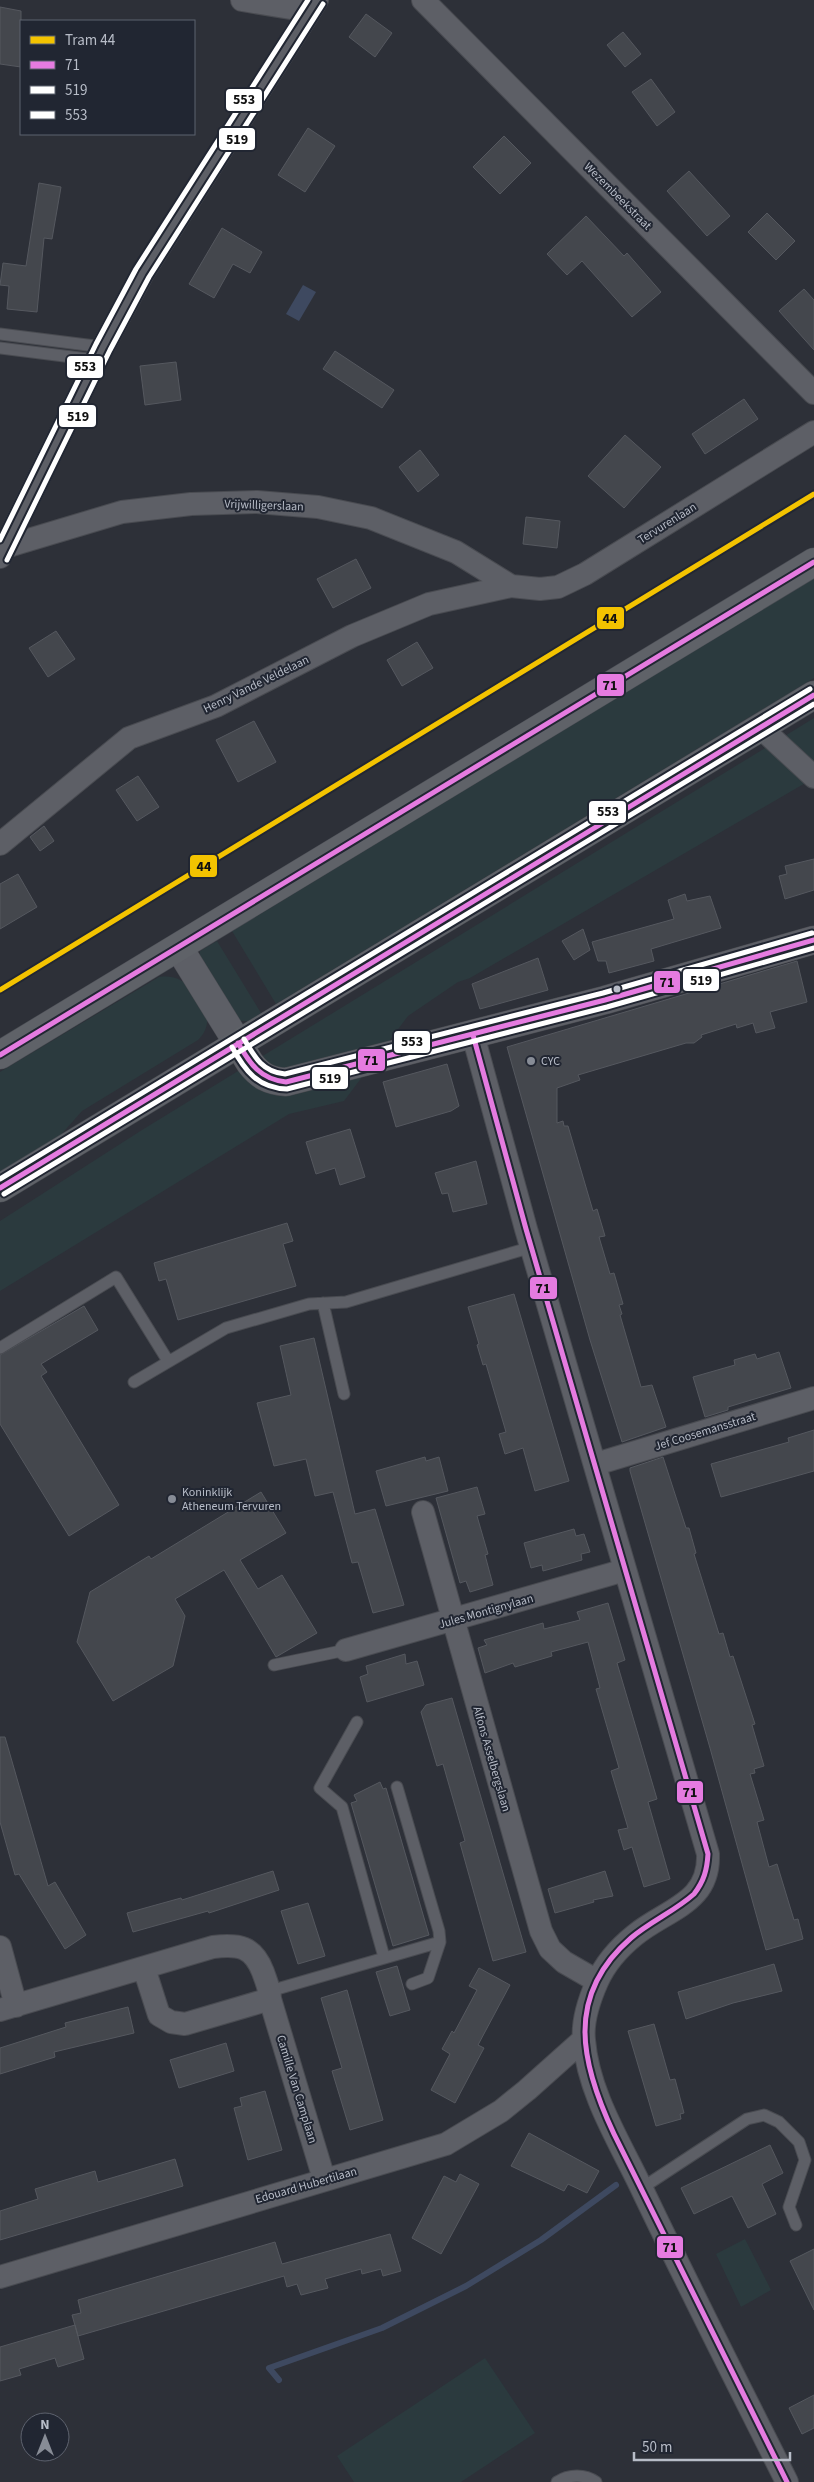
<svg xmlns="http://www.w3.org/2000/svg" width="814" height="2482" font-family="'Source Sans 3',sans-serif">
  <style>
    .green { fill: #2b3a3e }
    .water { fill: #3e4960 }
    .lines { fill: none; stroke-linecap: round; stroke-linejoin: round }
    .stream { stroke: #3e4960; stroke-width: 6 }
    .building { fill: #44474d; stroke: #55585f }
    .service-casing { stroke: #494b51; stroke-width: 13 }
    .minor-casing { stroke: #494b51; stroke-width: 24 }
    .tertiary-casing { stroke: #494b51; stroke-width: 29 }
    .primary-casing { stroke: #484b52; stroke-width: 29 }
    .service { stroke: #5d5f66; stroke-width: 11 }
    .minor { stroke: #5d5f66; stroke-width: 22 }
    .tertiary { stroke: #5d5f66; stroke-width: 28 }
    .primary { stroke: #5f6268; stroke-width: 28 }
    .bus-1-casing { stroke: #212632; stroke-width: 9 }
    .bus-2-casing { stroke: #212632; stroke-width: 9 }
    .bus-3-casing { stroke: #212632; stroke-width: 9 }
    .bus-1 { stroke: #e57be0; stroke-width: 5 }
    .bus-2 { stroke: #fff; stroke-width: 5 }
    .bus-3 { stroke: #fff; stroke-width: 5 }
    .tram-1-casing { stroke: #212632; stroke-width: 9 }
    .tram-1 { stroke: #f3c300; stroke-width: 5 }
    .bus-dot { fill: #b8bdc8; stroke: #212632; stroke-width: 2 }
    .poi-dot { fill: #878c96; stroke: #212632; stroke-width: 2 }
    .labels { text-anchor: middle; stroke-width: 4; stroke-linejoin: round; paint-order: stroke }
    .street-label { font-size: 12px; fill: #b8bdc8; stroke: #212632 }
    .poi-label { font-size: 12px; fill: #b8bdc8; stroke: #212632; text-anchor: start }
    .line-badge { stroke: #212632; stroke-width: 2 }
    .pale-badge-label { font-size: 14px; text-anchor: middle; font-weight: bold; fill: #111 }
  </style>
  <rect width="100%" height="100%" fill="#2d3038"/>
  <path class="green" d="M814 578V678L276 1004 232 931Z
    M814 718V778L470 978 458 982 408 1016 344 1101 289 1114 0 1291V1221L142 1130Z
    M217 941 261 1013 249 1021H238L200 958V951Z
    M159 977C188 973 194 995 207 1015 208 1026 205 1033 198 1040L82 1111 59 1137 0 1173V1072Z
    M745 2239 771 2290 741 2307 716 2254Z
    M485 2358 535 2433 461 2482H354L337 2456Z"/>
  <path class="water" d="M303 285 316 292 299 321 286 314Z"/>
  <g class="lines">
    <path class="stream" d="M279 2380 269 2368 382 2328 466 2286 541 2240 616 2185"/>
  </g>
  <path class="building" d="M0 7 21 11V67L0 64Z
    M366 14 392 33 375 57 349 37Z
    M623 32 641 54 625 67 607 45Z
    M651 79 675 112 657 126 632 92Z
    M308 128 335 146 305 192 278 175Z
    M504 136 531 163 500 194 473 167Z
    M689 171 730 216 707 236 667 191Z
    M39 183 61 187 52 239 44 238 37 312 7 309 9 286 0 285 3 263 26 266Z
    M767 213 795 241 776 260 748 232Z
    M586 216 624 256 627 253 661 292 632 317 582 261 567 275 547 254Z
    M222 228 262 252 250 273 233 264 214 298 189 284Z
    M804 289 814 300V350L779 311Z
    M335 351 394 390 382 408 323 369Z
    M176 362 181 400 145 405 140 366Z
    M744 399 758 419 705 454 692 434Z
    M625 435 661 467 624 508 588 476Z
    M420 450 439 475 418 492 399 467Z
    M526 517 560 521 557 548 523 544Z
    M356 559 371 588 333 608 317 579Z
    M56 631 75 659 48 677 29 648Z
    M417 642 433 668 402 686 387 660Z
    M254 721 276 762 238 782 216 740Z
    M138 776 159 807 137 821 116 790Z
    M44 826 54 841 40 851 30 837Z
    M814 859V890L785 899 779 876 787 874 785 866Z
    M18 874 37 907 0 929V884Z
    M685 894 687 901 710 896 721 928 651 949 654 961 609 973 606 961H598L592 942 674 919 668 900Z
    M583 929 590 950 574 960 562 941Z
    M538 958 548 990 480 1009 472 984Z
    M797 961 807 1002 770 1012 775 1028 756 1033 753 1023 737 1028 736 1024 701 1035 702 1037 694 1043H686L578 1075 580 1080 557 1088V1123L563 1121 564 1126H568L593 1211 597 1209 605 1236 599 1237 610 1274 614 1273 623 1304 619 1305 622 1314 620 1315 641 1387 652 1385 666 1427 622 1442 590 1340 507 1047Z
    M447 1064 459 1106 451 1111 396 1127 383 1082Z
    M350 1129 365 1177 340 1185 335 1168 316 1174 306 1142Z
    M476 1161 487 1204 453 1212 448 1193 442 1194 435 1173Z
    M287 1223 293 1241 283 1244 296 1286 178 1320 166 1279 159 1281 154 1263Z
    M514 1294 569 1481 535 1491 523 1448 505 1454 499 1434 506 1432 486 1364 483 1365 477 1345 479 1344 468 1307Z
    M84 1306 98 1330 41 1364 47 1372 41 1376 119 1505 69 1536 0 1424V1355Z
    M314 1338 355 1514 375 1509 404 1605 373 1613 358 1562 352 1563 333 1492 315 1496 306 1459 274 1466 257 1403 291 1395 280 1346Z
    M779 1352 791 1388 728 1407V1410L705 1417 693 1377 735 1365 734 1360 755 1354 757 1359Z
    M814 1430V1471L721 1497 711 1464 789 1442 788 1438Z
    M425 1457 426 1461 439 1457 448 1491 386 1506 376 1471Z
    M663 1457 686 1528H689L696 1553 694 1554 719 1634 723 1633 730 1657 733 1656 755 1724 752 1725 764 1766 754 1769 755 1773 750 1774 764 1820 757 1822 769 1867 777 1864 794 1920 798 1919 803 1939 766 1950 710 1748 630 1471V1468Z
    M477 1487 485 1514 477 1516 488 1554 485 1555 493 1585 470 1592 466 1581 460 1583 436 1498Z
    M261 1492 286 1533 240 1560 258 1589 282 1575 317 1633 276 1657 224 1570 175 1599 185 1616 173 1666 113 1701 77 1642 90 1592 149 1556 151 1559Z
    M574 1529 576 1536 584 1534 590 1552 581 1554 582 1560 543 1571 542 1565 531 1568 524 1543Z
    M608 1603 625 1660 617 1663 657 1799 648 1802 670 1879 644 1887 632 1847 624 1850 618 1830 628 1828 611 1771 619 1768 596 1689 600 1688 588 1642 551 1652 552 1656 515 1667 513 1663 485 1673 478 1648 487 1645 484 1640 543 1623 544 1629 580 1620 577 1612Z
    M405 1654 406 1664 417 1661 424 1685 367 1702 360 1677 368 1674 366 1666Z
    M452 1698 526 1952 493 1961 460 1843 465 1841 443 1764 437 1766 421 1712 426 1705Z
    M0 1737H5L48 1886 55 1882 86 1935 65 1949 19 1874 15 1875 0 1822Z
    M380 1782 383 1789 386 1788 429 1935 393 1946 351 1803 357 1801 354 1795Z
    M273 1871 279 1890 209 1913 208 1911 133 1932 127 1913 181 1898 182 1900Z
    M605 1871 613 1896 593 1900 594 1902 555 1913 548 1889Z
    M308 1903 325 1956 298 1964 281 1911Z
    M774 1964 782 1991 733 2003 686 2019 678 1992Z
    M397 1966 410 2010 390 2016 376 1972Z
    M479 1968 510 1985 478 2045 484 2048 455 2103 431 2090 450 2054 442 2049 452 2031 454 2033 477 1990 469 1986Z
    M347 1990 383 2120 350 2130 332 2071 342 2068 321 1998Z
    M128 2007 134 2033 54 2052 55 2057 0 2074V2048L66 2027 65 2023Z
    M654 2024 670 2080 675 2079 684 2113 680 2114 681 2119 656 2126 628 2031Z
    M226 2043 234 2071 179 2088 170 2060Z
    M265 2091 282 2150 248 2160 234 2108 242 2106 240 2098Z
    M529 2133 599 2171 587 2193 568 2184 564 2191 511 2166Z
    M770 2145 783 2173 762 2184 776 2214 748 2228 732 2196 694 2214 681 2188Z
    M175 2159 183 2186 0 2240V2211L38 2199 35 2189 95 2171 98 2182Z
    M460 2174 479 2184 441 2254 412 2238 444 2176 456 2182Z
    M390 2234 401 2271 383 2276 381 2269 362 2274 361 2269 325 2279 328 2288 301 2295 297 2284 287 2287 284 2276 78 2336 72 2315 81 2313 78 2300 275 2242 282 2264Z
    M814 2249V2310L790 2261Z
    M75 2325 84 2359 58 2367 55 2358 19 2369 21 2375 0 2381V2347Z
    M814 2395V2428L802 2434 789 2408Z"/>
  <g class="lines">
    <g class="service-casing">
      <path id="service" d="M0 334 103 347
        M0 348 96 360
        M323 1303 344 1394
        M0 1348 116 1277 168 1361
        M134 1382 226 1328 309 1304 346 1302 532 1247
        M274 1665 346 1650
        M357 1722 320 1788 342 1807 384 1957
        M397 1787 439 1931 440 1942 428 1978 412 1984
        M270 1991 440 1942
        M642 2188 747 2119 764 2115 779 2122 799 2142 805 2160 789 2207 796 2225
        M557 2482C569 2474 585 2474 596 2482"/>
    </g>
    <g class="minor-casing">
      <path id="minor" d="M242 0 309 11
        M423 0 814 393
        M5 547 122 512 191 504 257 502 318 507 371 518 456 552 511 586
        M0 557 103 347 143 273 317 0
        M760 727 814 777
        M0 844 129 738 216 706 352 636 429 604 511 586 540 589 558 587 585 574 814 432
        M473 1035 526 1229 708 1854C710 1903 667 1909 635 1935 620 1947 605 1964 597 1982 590 1998 582 2022 584 2040 588 2092 619 2141 641 2187 688 2286 738 2384 787 2482
        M596 1464 814 1398
        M423 1512 541 1931 550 1949 564 1962 597 1981
        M346 1650 625 1570
        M0 1947 16 2006
        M144 1968 159 2015 171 2022 185 2024 270 1999
        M0 2010 213 1947C239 1944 253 1946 263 1972 266 1981 270 1989 270 1999L324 2179
        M0 2277 446 2144 501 2111 527 2090 584 2039"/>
    </g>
    <g class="tertiary-casing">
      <path id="tertiary" d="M179 948 250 1063C260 1076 269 1081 286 1082L605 1000 814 940"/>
    </g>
    <g class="primary-casing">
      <path id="primary" d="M0 1055 814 562
        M0 1188 814 695"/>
    </g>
    <use href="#service" class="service"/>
    <use href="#minor" class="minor"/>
    <use href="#tertiary" class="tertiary"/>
    <use href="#primary" class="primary"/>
    <g class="bus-1-casing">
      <path id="bus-1" d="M473 1035 526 1229 708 1854C707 1870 704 1881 694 1894 675 1911 651 1921 631 1938 564 1996 581 2064 614 2134L787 2482
        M238 1043C250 1064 260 1079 286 1082L605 1000 814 940
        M0 1055 814 562
        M0 1188 814 695"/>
    </g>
    <g class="bus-2-casing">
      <path id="bus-2" d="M7 560 110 350 149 277 323 4
        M232 1047C245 1071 258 1088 287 1089L607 1007 814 948
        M4 1194 814 704"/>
    </g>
    <g class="bus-3-casing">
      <path id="bus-3" d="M0 540 96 344 136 269 308 0
        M244 1039C255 1058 263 1072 285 1074L603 993 812 933
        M0 1179 810 689"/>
    </g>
    <use href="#bus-1" class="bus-1"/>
    <use href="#bus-2" class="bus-2"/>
    <use href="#bus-3" class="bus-3"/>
    <g class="tram-1-casing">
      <path id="tram-1" d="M0 990 814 494"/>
    </g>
    <use href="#tram-1" class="tram-1"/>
  </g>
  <circle class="bus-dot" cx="617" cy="989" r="4.5"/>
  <g class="poi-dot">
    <circle cx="531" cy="1061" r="5"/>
    <circle cx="172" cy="1499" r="5"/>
  </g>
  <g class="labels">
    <g class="street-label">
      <text transform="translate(618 196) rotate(45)" y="4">Wezembeekstraat</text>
      <text transform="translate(264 505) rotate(2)" y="4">Vrijwilligerslaan</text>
      <text transform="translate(667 523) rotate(-32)" y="4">Tervurenlaan</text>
      <text transform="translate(256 684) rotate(-26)" y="4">Henry Vande Veldelaan</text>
      <text transform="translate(705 1431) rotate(-17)" y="4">Jef Coosemansstraat</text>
      <text transform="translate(486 1611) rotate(-16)" y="4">Jules Montignylaan</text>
      <text transform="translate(492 1759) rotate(74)" y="4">Alfons Asselbergslaan</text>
      <text transform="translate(297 2089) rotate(73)" y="4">Camille Van Camplaan</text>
      <text transform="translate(306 2185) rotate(-16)" y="4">Edouard Hubertilaan</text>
    </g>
    <g class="poi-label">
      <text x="541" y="1065">CYC</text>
      <text x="182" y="1496">Koninklijk<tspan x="182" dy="14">Atheneum Tervuren</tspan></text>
    </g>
  </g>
  <g class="line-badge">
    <rect x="225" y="88" width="38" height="24" rx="5" fill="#fff"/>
    <rect x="218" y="127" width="38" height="24" rx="5" fill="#fff"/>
    <rect x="66" y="355" width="38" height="24" rx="5" fill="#fff"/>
    <rect x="58" y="404" width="39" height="24" rx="5" fill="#fff"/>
    <rect x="596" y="606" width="29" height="24" rx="5" fill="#f3c300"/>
    <rect x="596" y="673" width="29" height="24" rx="5" fill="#e57be0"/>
    <rect x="588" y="800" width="39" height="24" rx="5" fill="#fff"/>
    <rect x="189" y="854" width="29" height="24" rx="5" fill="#f3c300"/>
    <rect x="682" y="968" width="38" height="24" rx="5" fill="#fff"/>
    <rect x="653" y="970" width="28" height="24" rx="5" fill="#e57be0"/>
    <rect x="393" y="1030" width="38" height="24" rx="5" fill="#fff"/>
    <rect x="357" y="1048" width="29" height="24" rx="5" fill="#e57be0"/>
    <rect x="311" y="1066" width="38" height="24" rx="5" fill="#fff"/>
    <rect x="529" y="1276" width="29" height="24" rx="5" fill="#e57be0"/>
    <rect x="676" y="1780" width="28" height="24" rx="5" fill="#e57be0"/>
    <rect x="656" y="2235" width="28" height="24" rx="5" fill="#e57be0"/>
  </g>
  <g class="pale-badge-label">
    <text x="244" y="104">553</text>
    <text x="237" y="144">519</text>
    <text x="85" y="371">553</text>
    <text x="78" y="421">519</text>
    <text x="610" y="623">44</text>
    <text x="610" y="690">71</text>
    <text x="608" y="816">553</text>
    <text x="204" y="871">44</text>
    <text x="701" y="985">519</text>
    <text x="667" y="987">71</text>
    <text x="412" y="1046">553</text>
    <text x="371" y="1065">71</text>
    <text x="330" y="1083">519</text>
    <text x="543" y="1293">71</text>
    <text x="690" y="1797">71</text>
    <text x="670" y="2252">71</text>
  </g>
  <rect x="20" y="20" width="175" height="115" fill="#212632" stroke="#5d626e"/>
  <rect x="30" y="36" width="25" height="8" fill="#f3c300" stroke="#5d626e"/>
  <text x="65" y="45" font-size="15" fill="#b8bdc8">Tram 44</text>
  <rect x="30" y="61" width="25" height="8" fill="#e57be0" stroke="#5d626e"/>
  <text x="65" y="70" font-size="15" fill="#b8bdc8">71</text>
  <rect x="30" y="86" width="25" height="8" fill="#ffffff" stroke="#5d626e"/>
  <text x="65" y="95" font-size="15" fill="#b8bdc8">519</text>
  <rect x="30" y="111" width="25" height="8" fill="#ffffff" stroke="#5d626e"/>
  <text x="65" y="120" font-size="15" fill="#b8bdc8">553</text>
  <g transform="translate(45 2437)"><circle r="24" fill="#212632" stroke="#5d626e"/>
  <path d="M0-4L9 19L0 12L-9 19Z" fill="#878c96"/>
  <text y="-8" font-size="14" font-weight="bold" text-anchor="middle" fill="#b8bdc8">N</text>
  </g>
  <path d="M634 2452v8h156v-8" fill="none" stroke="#b8bdc8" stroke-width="2.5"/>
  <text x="642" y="2452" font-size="15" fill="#b8bdc8" stroke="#212632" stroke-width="4" paint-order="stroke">50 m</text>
</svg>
